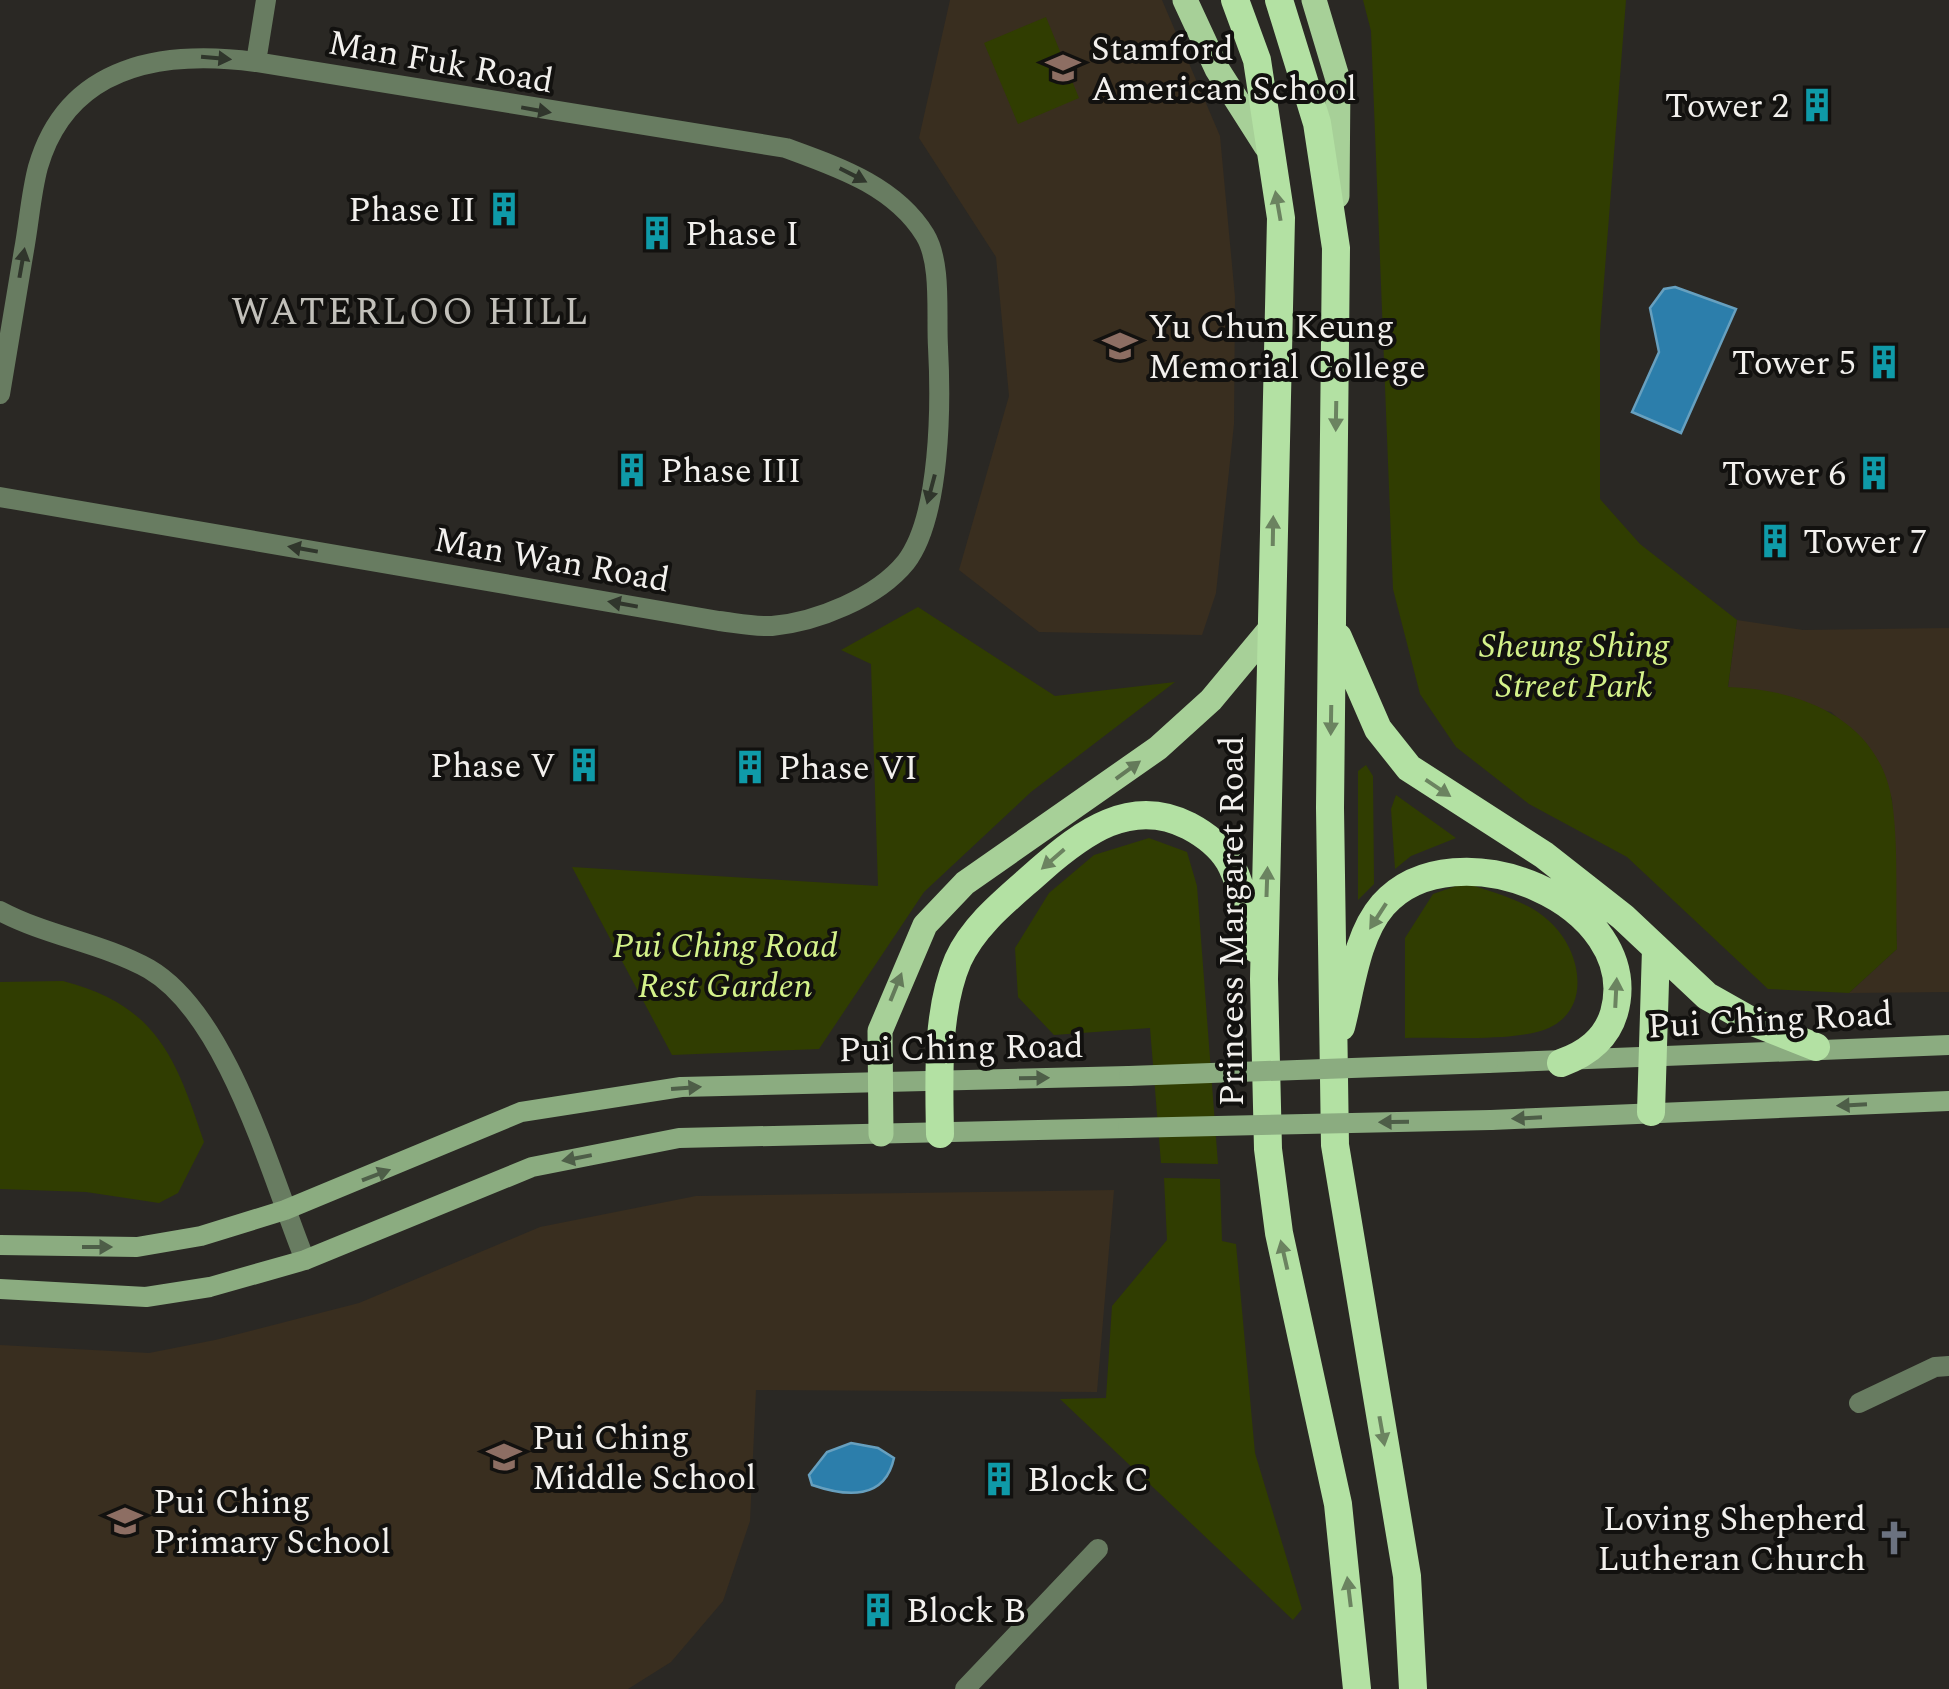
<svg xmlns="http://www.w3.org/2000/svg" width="1949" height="1689" font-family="Spectral,serif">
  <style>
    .education { fill: #392e1f }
    .green { fill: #303d01 }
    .water { fill: #2c7eab; stroke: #67a0bf; stroke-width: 2.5 }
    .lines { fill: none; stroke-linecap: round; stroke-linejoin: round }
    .minor { stroke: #687c61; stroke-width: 20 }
    .secondary { stroke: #8bac80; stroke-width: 20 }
    .primary { stroke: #a7d098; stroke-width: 25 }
    .trunk { stroke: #b3e1a3; stroke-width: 28 }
    .secondary-bridge { stroke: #8bac80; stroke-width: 20 }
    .oneway { fill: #30362c }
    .oneway2 { fill: #6b8360 }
    .oneway3 { fill: #647a5a }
    .oneway4 { fill: #4e5e48 }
    .labels { text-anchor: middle; stroke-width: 8; stroke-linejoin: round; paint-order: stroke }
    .poi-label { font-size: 35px; fill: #f2f0ed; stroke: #12110f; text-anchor: start }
    .street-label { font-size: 35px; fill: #f2f0ed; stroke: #12110f }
    .park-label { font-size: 35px; font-style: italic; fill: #d4f28a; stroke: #12110f }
    .neighbourhood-label { font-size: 38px; letter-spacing: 2.5px; fill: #c2c0ba; stroke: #12110f }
  </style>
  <rect width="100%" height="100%" fill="#2a2824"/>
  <path class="education" d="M950 0H1162L1220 136 1235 297 1234 424 1216 593 1202 635 1039 632 959 570 1009 396 996 257 919 138Z
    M1737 620 1803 630 1949 628V992L1849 993 1897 949 1892 799 1879 765 1858 736 1831 712 1728 687Z
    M1114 1190 1097 1392 756 1390 750 1521 723 1601 671 1662 628 1689H0V1345L149 1353 215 1340 359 1303 540 1227 696 1196Z"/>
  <path class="green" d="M1363 0H1626L1600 332V499L1640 544 1737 620 1728 687C1800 689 1879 719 1892 801 1899 849 1895 901 1897 949L1849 993 1768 989 1627 857 1529 804 1456 747 1420 694 1393 589 1371 31Z
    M1046 17 1079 98 1018 124 984 43Z
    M918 607 1055 696 1175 682 1031 792 924 892 819 1049 672 1055 572 867 878 886 871 664 841 650Z
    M1366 765 1373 776 1374 884 1358 900V771Z
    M1396 795 1456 838 1411 856 1395 869 1391 809Z
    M1149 838 1187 852 1197 886 1218 1164 1161 1163 1150 1028 1054 1035 1018 997 1015 948 1049 893 1094 855Z
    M1465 883C1492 892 1528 901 1549 921 1584 952 1594 1018 1537 1032 1500 1041 1444 1037 1405 1038V938L1433 894Z
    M63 981C157 1005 176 1058 204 1142L178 1193 159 1203 86 1192 0 1189V982Z
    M1164 1178 1220 1179 1222 1241 1236 1244 1255 1453 1302 1609 1293 1620 1060 1399 1106 1398 1112 1306 1167 1240Z"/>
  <path class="water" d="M1675 287 1736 309 1681 433 1632 412 1659 352 1650 308 1664 289Z
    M851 1443 878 1448 894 1458C885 1500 847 1497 812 1485L809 1475 827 1452Z"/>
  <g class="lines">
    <path class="minor" d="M256 62 266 0
      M0 394C8 346 16 298 24 250 29 223 31 193 38 167 68 63 165 50 256 62L786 148C838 167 895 186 925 235 942 263 936 315 938 347 941 403 941 516 906 562 877 598 816 622 772 626 755 627 736 623 719 621L0 497
      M0 911C47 936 102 943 149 969 228 1015 271 1176 305 1260
      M1859 1403 1935 1367 1949 1366
      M965 1689 1098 1549"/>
    <path class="secondary" d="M1488 1063 1949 1045
      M1491 1120 1949 1101
      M0 1245 137 1247 201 1236 285 1210 521 1112 681 1087 1129 1076
      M0 1289 146 1297 210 1287 305 1260 532 1167 679 1138 1128 1128"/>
    <path class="primary" d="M1185 0 1217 69 1266 146
      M1314 0 1338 80 1337 196
      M881 1134 880 1031 925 925 965 883 1158 748 1211 700 1271 628"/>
    <path class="trunk" d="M1235 0 1257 60 1281 218 1264 979 1268 1149 1279 1233 1338 1504 1357 1689
      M1279 0 1317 123 1336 248 1330 808 1335 1145 1407 1576 1413 1689
      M1338 637 1378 729 1409 768 1544 855 1623 917 1707 996 1753 1022 1816 1047
      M1341 1027C1351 989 1356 936 1383 905 1455 824 1645 903 1614 1013 1606 1040 1586 1054 1561 1063
      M1651 1112 1656 949
      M940 1134C939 1080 936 1011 958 960 975 923 1010 897 1040 870 1082 833 1131 796 1189 826 1204 834 1220 846 1229 861 1243 886 1248 921 1256 949"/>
    <path class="secondary-bridge" d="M1129 1076 1488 1063
      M1128 1128 1491 1120"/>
  </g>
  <defs><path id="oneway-solid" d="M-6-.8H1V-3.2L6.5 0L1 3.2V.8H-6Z" transform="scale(2.5)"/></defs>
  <g class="oneway">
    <use href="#oneway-solid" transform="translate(216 58) rotate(5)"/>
    <use href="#oneway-solid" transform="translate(536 110) rotate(10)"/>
    <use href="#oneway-solid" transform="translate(853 175) rotate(27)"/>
    <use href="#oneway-solid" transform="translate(22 263) rotate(-80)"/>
    <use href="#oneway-solid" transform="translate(931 489) rotate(105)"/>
    <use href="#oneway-solid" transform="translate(303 549) rotate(-170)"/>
    <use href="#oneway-solid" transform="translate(623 604) rotate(-170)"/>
  </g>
  <g class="oneway2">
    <use href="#oneway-solid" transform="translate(1278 206) rotate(-100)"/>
    <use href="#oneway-solid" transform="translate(1336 416) rotate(91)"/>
    <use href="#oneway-solid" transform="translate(1273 531) rotate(-89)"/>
    <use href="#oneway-solid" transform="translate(1331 720) rotate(91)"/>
    <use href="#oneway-solid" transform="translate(1438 788) rotate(34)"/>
    <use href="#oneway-solid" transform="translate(1053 859) rotate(139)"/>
    <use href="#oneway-solid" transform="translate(1267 882) rotate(-88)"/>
    <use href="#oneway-solid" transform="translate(1378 916) rotate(123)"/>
    <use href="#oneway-solid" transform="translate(1616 993) rotate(-87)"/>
    <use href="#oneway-solid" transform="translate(1284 1255) rotate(-103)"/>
    <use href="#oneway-solid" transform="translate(1382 1431) rotate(80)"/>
    <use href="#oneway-solid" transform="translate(1349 1592) rotate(-97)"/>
  </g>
  <g class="oneway3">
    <use href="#oneway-solid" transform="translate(1128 770) rotate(-36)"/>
    <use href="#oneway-solid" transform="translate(896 987) rotate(-68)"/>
  </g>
  <g class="oneway4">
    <use href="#oneway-solid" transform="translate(1034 1078) rotate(-1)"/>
    <use href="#oneway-solid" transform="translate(686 1088) rotate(-4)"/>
    <use href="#oneway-solid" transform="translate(1852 1105) rotate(177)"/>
    <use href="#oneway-solid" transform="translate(1527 1118) rotate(177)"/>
    <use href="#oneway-solid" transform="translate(1394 1122) rotate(179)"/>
    <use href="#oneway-solid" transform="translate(577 1158) rotate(169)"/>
    <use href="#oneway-solid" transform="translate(376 1175) rotate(-21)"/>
    <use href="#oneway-solid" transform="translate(97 1247)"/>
  </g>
  <defs>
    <g id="school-bare" transform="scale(2.7)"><path d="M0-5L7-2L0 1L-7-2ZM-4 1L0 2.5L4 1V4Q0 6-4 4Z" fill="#8d6e63" stroke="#12110f" stroke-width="2.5" paint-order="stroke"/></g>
    <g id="building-bare" transform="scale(2.7)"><path d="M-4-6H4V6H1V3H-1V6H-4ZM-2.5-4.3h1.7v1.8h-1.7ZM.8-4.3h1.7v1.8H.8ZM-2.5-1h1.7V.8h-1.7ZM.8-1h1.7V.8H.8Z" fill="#0f9aa8" stroke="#12110f" stroke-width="2.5" paint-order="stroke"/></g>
    <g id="church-bare" transform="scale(2.7)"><path d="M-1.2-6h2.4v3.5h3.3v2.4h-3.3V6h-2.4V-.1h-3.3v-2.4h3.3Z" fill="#6b7280" stroke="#12110f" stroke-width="2.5" paint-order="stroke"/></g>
  </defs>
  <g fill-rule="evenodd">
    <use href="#school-bare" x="1063" y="68"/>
    <use href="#building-bare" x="1817" y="105"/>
    <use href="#building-bare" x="504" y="209"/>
    <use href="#building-bare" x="657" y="233"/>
    <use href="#school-bare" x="1120" y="346"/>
    <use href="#building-bare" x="1884" y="362"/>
    <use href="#building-bare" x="632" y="470"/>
    <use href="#building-bare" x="1874" y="473"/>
    <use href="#building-bare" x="1775" y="541"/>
    <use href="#building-bare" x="584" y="765"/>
    <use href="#building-bare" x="750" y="767"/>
    <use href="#school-bare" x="504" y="1457"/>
    <use href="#building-bare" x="999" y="1479"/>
    <use href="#school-bare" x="125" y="1521"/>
    <use href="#church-bare" x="1894" y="1538"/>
    <use href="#building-bare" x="878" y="1610"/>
  </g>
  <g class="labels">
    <g class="poi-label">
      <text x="1091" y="60">Stamford<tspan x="1091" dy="40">American School</tspan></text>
      <text x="1789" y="117" text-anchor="end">Tower 2</text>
      <text x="476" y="221" text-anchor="end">Phase II</text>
      <text x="685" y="245">Phase I</text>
      <text x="1148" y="338">Yu Chun Keung<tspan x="1148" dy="40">Memorial College</tspan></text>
      <text x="1856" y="374" text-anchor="end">Tower 5</text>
      <text x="660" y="482">Phase III</text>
      <text x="1846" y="485" text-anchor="end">Tower 6</text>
      <text x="1803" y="553">Tower 7</text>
      <text x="556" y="777" text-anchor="end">Phase V</text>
      <text x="778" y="779">Phase VI</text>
      <text x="532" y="1449">Pui Ching<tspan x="532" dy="40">Middle School</tspan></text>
      <text x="1027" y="1491">Block C</text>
      <text x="153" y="1513">Pui Ching<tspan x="153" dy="40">Primary School</tspan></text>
      <text x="1866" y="1530" text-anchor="end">Loving Shepherd<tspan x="1866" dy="40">Lutheran Church</tspan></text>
      <text x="906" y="1622">Block B</text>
    </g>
    <g class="street-label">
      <text transform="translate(441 61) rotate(10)" y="12">Man Fuk Road</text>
      <text transform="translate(552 559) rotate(10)" y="12">Man Wan Road</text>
      <text transform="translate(1231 921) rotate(-90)" y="12">Princess Margaret Road</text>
      <text transform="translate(1770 1019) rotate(-3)" y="12">Pui Ching Road</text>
      <text transform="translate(961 1047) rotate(-1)" y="12">Pui Ching Road</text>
    </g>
    <g class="park-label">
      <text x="1574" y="657">Sheung Shing<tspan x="1574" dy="40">Street Park</tspan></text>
      <text x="725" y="957">Pui Ching Road<tspan x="725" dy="40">Rest Garden</tspan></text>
    </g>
    <g class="neighbourhood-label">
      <text x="411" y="324">WATERLOO HILL</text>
    </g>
  </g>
</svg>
